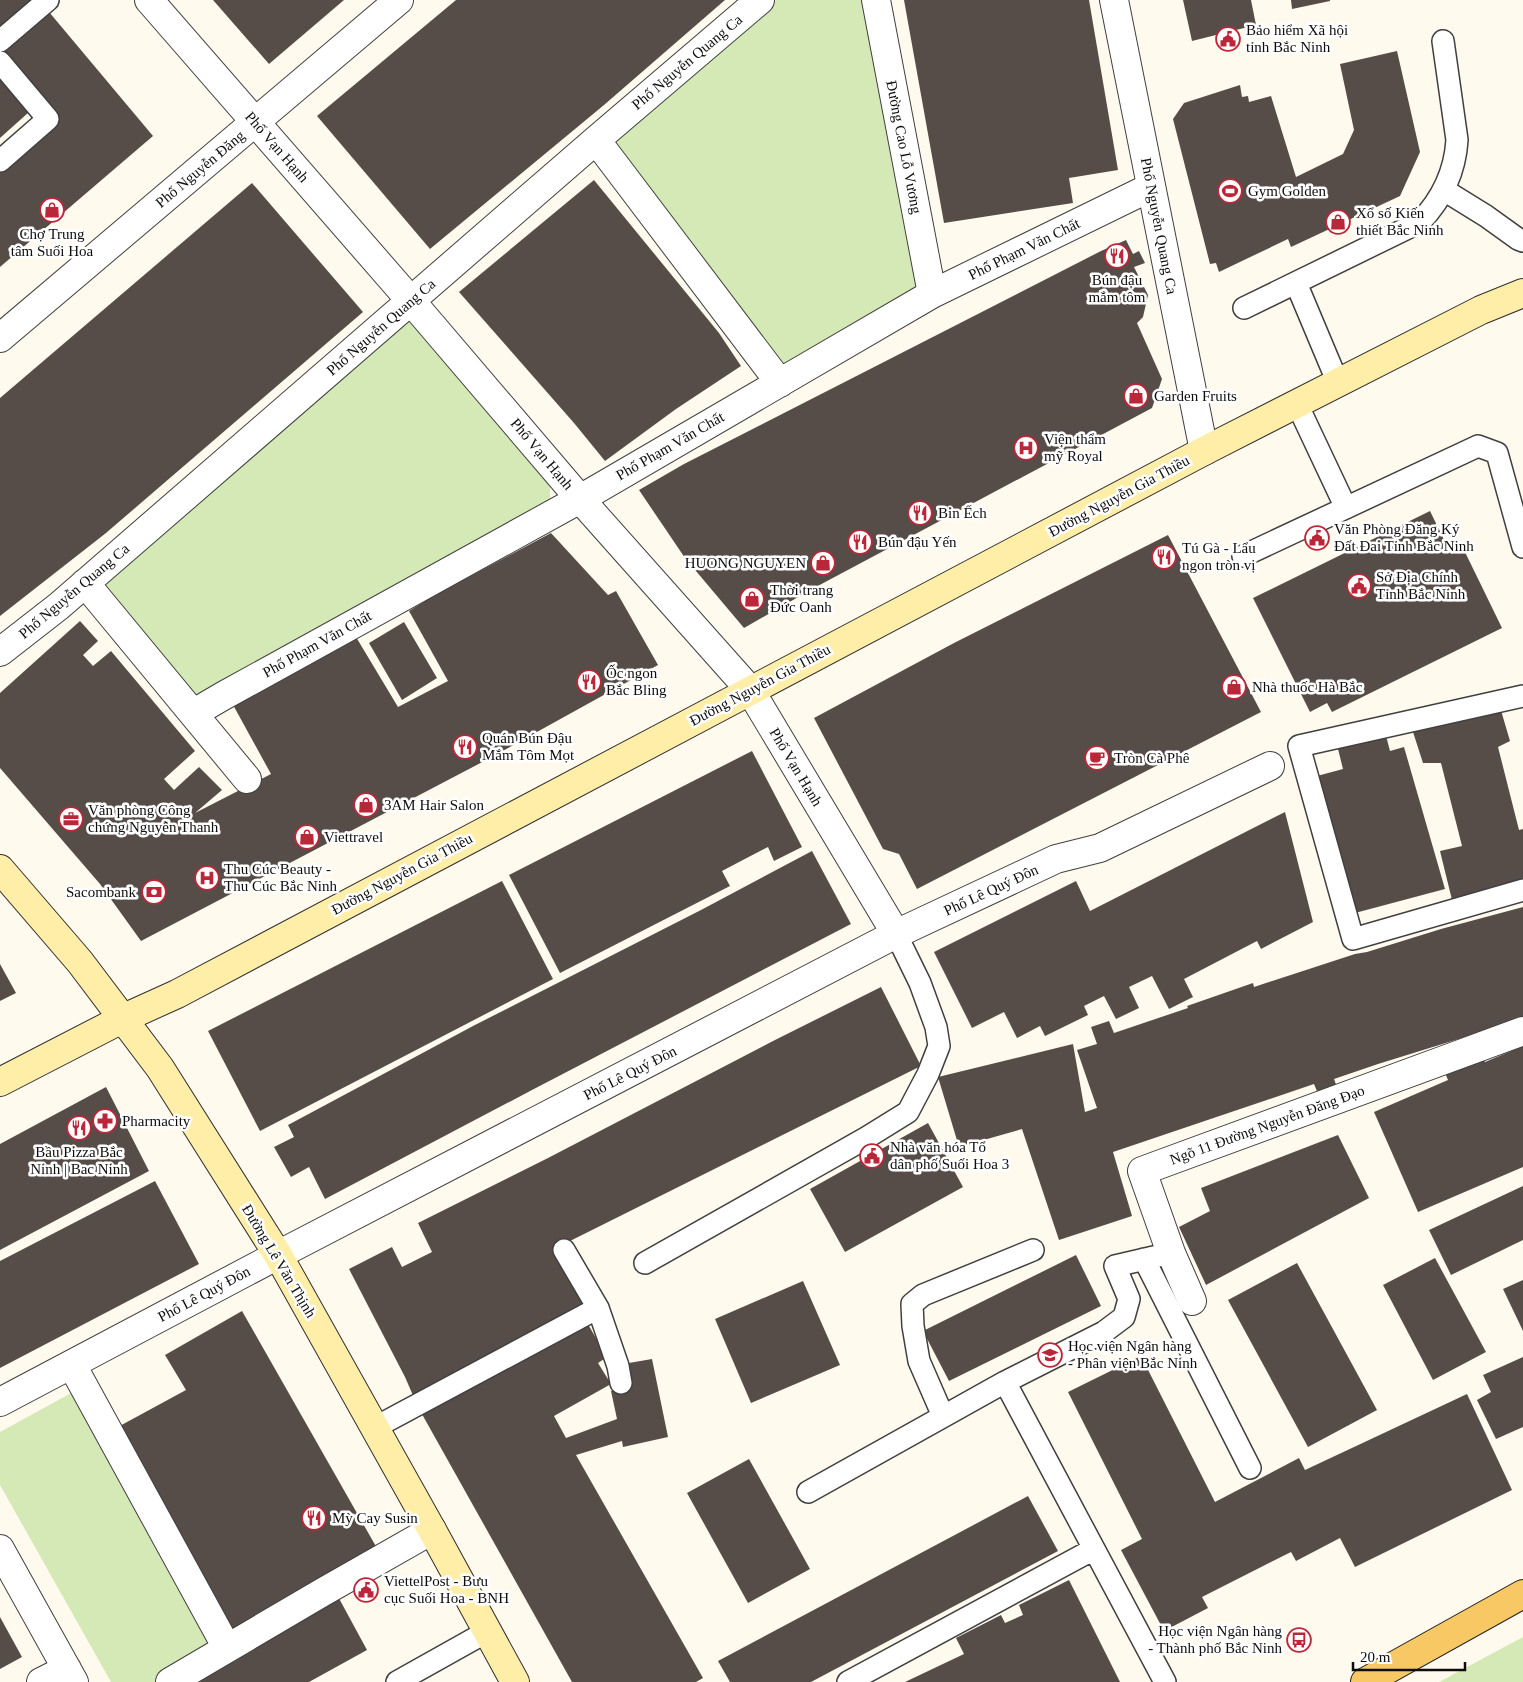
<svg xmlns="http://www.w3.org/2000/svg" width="1523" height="1682" font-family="'Times New Roman',serif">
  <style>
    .green { fill: #d5e9b7 }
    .building { fill: #564d49 }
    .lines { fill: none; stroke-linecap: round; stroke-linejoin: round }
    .lane-casing { stroke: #404040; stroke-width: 24 }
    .street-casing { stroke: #404040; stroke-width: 30 }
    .secondary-casing { stroke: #2f2f2f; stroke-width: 30 }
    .primary-casing { stroke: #1e1e1e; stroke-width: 30 }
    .lane { stroke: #fff; stroke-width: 21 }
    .street { stroke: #fff; stroke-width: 28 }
    .secondary { stroke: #feeea8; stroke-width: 28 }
    .primary { stroke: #f8c864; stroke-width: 28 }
    .labels { text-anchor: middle; stroke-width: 5; stroke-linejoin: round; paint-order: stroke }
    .poi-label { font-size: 15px; fill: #0d0d0d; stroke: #fff; text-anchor: start }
    .street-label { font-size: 15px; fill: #0d0d0d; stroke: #fff }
  </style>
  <rect width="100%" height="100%" fill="#fffaed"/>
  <path class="green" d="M776 0H866L918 281 914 292 784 367 612 140Z
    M409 314 550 486V507L201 695 183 691 96 580Z
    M73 1392 217 1643 160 1682H111L0 1485V1432Z
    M1523 1637V1682H1439Z"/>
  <path class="building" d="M0 0H39L153 136 0 267V170L53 122 38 104 0 138Z
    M213 0H344L269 64Z
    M456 0H725L604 105 430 249 317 116Z
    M904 0H1089L1118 170 1069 178 1073 203 944 223Z
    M1183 0H1251L1256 25 1192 41Z
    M1291 0H1330V1L1292 9Z
    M1397 51 1420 152 1400 196 1291 247 1288 239 1219 272 1216 263 1210 264 1173 119 1184 103 1240 85 1242 97 1248 96 1249 102 1271 96 1296 177 1343 154 1354 130 1340 64Z
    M594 180 719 333 741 366 676 409 605 461 574 423 459 292Z
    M252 183 363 312 106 533 0 616V398Z
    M1126 240 1133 254 1139 251 1145 263 1134 267 1148 295 1143 317 1137 323 1162 379 1152 408 814 588 744 628 685 558 639 490 684 464 1101 251Z
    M1430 511 1451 554 1463 548 1502 628 1332 712 1327 703 1310 712 1253 598Z
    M551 533 608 595 616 591 658 665 490 758 141 941 100 884 0 768V693L80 621 98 641 83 655 93 666 111 651 195 751 164 779 174 790 199 767 222 790 195 813 271 774 232 703 356 637 398 707 448 681 409 611 433 596Z
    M1168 535 1261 712 917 889 899 854 883 849 814 718 954 643Z
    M404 622 437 678 402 700 369 643Z
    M1500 707 1510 741 1498 747 1519 830 1523 829V883L1452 900 1440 851 1462 846 1441 763H1423L1413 732Z
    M1385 732 1390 751 1404 747 1445 889 1355 913 1317 776 1343 769 1337 745Z
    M752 751 802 847 774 861 768 847 741 861 722 871 730 886 560 973 509 875Z
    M1285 812 1313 922 1261 949 1257 941 1184 979 1193 997 1169 1009 1152 976 1129 987 1139 1008 1116 1019 1104 996 1084 1006 1088 1015 1045 1036 1040 1026 1017 1038 1004 1012 972 1028 934 952 1076 881 1090 911Z
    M812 851 851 924 532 1090 325 1199 309 1167 291 1177 274 1147 294 1137 288 1125 473 1026 701 910Z
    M502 881 553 979 260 1131 208 1031Z
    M1523 907V1019L1378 1064 1334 1079 1338 1090 1319 1096 1314 1084 1113 1152 1132 1216 1059 1240 1022 1129 959 1147 938 1077 1073 1044 1085 1112 1097 1108 1077 1050 1097 1044 1091 1027 1109 1021 1114 1033 1188 1008 1187 1006 1253 983 1254 987 1355 954 1367 952 1441 929Z
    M0 964 16 993 0 1001Z
    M881 987 921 1066 566 1243 590 1310 582 1314 607 1357 598 1363 611 1384 554 1416 566 1438 617 1419 611 1391 628 1387 623 1364 652 1359 668 1437 623 1447 622 1441 576 1455 703 1678 696 1682H572L418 1407 405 1377 349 1269 392 1247 402 1267 432 1252 418 1223 548 1158 775 1040Z
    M1523 1046V1167L1418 1212 1374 1112 1448 1080 1445 1073 1483 1058 1485 1062Z
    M106 1087 149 1171 0 1250V1144Z
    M928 1123 963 1187 845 1252 810 1189Z
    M1338 1135 1369 1198 1206 1285 1179 1227 1210 1211 1201 1188Z
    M155 1181 199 1264 0 1368V1261Z
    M1523 1186V1240L1451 1275 1429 1230Z
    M1076 1255 1101 1306 949 1381 923 1331Z
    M1435 1258 1486 1352 1433 1380 1383 1285Z
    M1297 1263 1377 1410 1308 1447 1228 1300Z
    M1523 1280V1331L1503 1289Z
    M803 1281 840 1365 751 1403 715 1319Z
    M242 1311 378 1550 229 1634 116 1428 186 1390 165 1355Z
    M1141 1356 1215 1502 1299 1458 1305 1470 1467 1394 1512 1490 1355 1567 1340 1538 1296 1561 1291 1552 1202 1597 1208 1608 1164 1631 1121 1550 1142 1539 1068 1392Z
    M1523 1357V1427L1496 1439 1477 1400 1491 1392 1483 1375Z
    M749 1459 810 1569 748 1603 687 1493Z
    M1028 1496 1058 1551 811 1682H730L718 1661Z
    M1069 1580 1120 1682H905L964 1654 956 1638 1001 1615 1005 1623 1023 1615 1019 1605Z
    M335 1591 367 1650 309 1682H181Z
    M0 1617 22 1657 0 1669Z"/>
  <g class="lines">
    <g class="lane-casing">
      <path id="lane" d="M0 41 48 0
        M0 62 48 119 0 161
        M1444 190 1486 216 1518 239 1523 241
        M1296 283 1338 383
        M1244 308 1420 222C1442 199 1455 172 1457 140L1443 41
        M1297 404 1346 508
        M1243 556 1478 446 1497 453 1523 547
        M1523 696 1299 746 1353 939 1523 890
        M564 1250 598 1308
        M1144 1259 1250 1468
        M645 1263 866 1138 908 1112 928 1074 939 1046 936 1027 920 983 896 934
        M1005 1382 1165 1682
        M943 1416 919 1361 913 1326 912 1304 923 1295 1033 1250
        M374 1428 598 1308 618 1366 621 1383
        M808 1492 1005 1382 1104 1332 1124 1317 1129 1299 1115 1266 1171 1253
        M397 1682 488 1631
        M848 1682 1094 1549"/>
    </g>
    <g class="street-casing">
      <path id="street" d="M149 0 411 301 580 499 750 690 896 934
        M876 0 932 294
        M1114 0 1204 451
        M596 140 780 383
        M0 338 399 0
        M85 583 247 779
        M0 652 59 606 596 140 760 0
        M194 713 223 696 580 499 932 294 1151 187
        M1192 1301 1171 1253 1142 1171 1523 1031
        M72 1365 227 1648
        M0 1402 278 1255 896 934 1056 859 1100 848 1270 766
        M0 1549 74 1682
        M41 1682 67 1669
        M170 1682 323 1592 432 1530"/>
    </g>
    <g class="secondary-casing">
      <path id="secondary" d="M0 869 80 962 160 1068 278 1255 432 1530 515 1682
        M0 1082 124 1018 177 994 1204 451 1481 310 1523 293"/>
    </g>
    <g class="primary-casing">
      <path id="primary" d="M1365 1682 1523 1594"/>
    </g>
    <use href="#lane" class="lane"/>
    <use href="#street" class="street"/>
    <use href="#secondary" class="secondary"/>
    <use href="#primary" class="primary"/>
  </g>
  <defs>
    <g id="civic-ring" transform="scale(1.25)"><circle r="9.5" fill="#fff" stroke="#bc2639" stroke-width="1.5"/><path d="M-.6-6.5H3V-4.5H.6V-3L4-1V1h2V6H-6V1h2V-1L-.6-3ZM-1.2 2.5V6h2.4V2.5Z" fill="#bc2639"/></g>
    <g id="stadium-ring" transform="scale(1.25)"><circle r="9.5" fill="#fff" stroke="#bc2639" stroke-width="1.5"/><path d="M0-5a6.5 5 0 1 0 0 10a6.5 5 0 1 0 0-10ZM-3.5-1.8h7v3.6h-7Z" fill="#bc2639"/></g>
    <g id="shop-ring" transform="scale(1.25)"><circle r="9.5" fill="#fff" stroke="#bc2639" stroke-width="1.5"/><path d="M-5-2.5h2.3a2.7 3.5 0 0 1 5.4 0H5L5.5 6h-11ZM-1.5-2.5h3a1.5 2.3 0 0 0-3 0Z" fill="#bc2639"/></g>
    <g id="restaurant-ring" transform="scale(1.25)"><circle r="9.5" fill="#fff" stroke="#bc2639" stroke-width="1.5"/><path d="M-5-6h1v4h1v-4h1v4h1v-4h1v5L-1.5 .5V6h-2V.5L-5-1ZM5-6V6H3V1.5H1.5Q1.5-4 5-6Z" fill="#bc2639"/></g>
    <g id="hospital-ring" transform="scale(1.25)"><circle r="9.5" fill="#fff" stroke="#bc2639" stroke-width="1.5"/><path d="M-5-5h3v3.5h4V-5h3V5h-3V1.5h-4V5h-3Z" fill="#bc2639"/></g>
    <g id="cafe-ring" transform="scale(1.25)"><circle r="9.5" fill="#fff" stroke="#bc2639" stroke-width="1.5"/><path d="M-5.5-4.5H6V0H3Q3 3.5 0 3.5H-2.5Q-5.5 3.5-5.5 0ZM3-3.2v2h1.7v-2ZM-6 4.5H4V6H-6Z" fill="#bc2639"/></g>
    <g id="office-ring" transform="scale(1.25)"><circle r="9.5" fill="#fff" stroke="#bc2639" stroke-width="1.5"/><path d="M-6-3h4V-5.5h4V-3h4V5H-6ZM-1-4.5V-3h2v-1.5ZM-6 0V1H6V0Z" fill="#bc2639"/></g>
    <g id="bank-ring" transform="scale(1.25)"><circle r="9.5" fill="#fff" stroke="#bc2639" stroke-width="1.5"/><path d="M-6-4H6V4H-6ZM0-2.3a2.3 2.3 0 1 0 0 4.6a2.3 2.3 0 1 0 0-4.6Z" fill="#bc2639"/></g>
    <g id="pharmacy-ring" transform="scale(1.25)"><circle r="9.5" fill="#fff" stroke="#bc2639" stroke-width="1.5"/><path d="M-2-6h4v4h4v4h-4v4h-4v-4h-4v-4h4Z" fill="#bc2639"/></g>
    <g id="university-ring" transform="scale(1.25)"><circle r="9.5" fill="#fff" stroke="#bc2639" stroke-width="1.5"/><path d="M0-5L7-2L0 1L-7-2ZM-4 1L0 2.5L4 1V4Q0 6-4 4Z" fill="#bc2639"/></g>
    <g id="bus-ring" transform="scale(1.25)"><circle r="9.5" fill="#fff" stroke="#bc2639" stroke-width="1.5"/><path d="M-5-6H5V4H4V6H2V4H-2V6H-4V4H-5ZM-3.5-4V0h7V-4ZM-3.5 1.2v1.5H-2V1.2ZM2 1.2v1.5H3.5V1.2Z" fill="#bc2639"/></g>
  </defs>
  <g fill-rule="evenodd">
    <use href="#civic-ring" x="1228" y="39"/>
    <use href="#stadium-ring" x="1230" y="191"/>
    <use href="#shop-ring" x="52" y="210"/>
    <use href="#shop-ring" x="1338" y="222"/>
    <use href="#restaurant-ring" x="1117" y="256"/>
    <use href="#shop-ring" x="1136" y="396"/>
    <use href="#hospital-ring" x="1026" y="448"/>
    <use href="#restaurant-ring" x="920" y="513"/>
    <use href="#civic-ring" x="1317" y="538"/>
    <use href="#restaurant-ring" x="860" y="542"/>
    <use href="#restaurant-ring" x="1164" y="557"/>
    <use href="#shop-ring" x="823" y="563"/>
    <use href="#civic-ring" x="1359" y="586"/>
    <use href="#shop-ring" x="752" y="599"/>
    <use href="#restaurant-ring" x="589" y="682"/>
    <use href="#shop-ring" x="1234" y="687"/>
    <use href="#restaurant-ring" x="465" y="747"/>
    <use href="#cafe-ring" x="1097" y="758"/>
    <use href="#shop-ring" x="366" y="805"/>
    <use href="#office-ring" x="71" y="819"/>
    <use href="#shop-ring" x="307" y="837"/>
    <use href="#hospital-ring" x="207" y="878"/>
    <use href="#bank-ring" x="154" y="892"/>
    <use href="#pharmacy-ring" x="105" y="1121"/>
    <use href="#restaurant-ring" x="79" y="1128"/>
    <use href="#civic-ring" x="872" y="1156"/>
    <use href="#university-ring" x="1050" y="1355"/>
    <use href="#restaurant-ring" x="314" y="1518"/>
    <use href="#civic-ring" x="366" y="1590"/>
    <use href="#bus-ring" x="1299" y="1640"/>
  </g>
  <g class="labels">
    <g class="poi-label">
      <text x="1246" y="35">Bảo hiểm Xã hội<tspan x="1246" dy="17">tỉnh Bắc Ninh</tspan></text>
      <text x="1248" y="196">Gym Golden</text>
      <text x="1356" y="218">Xổ số Kiến<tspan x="1356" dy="17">thiết Bắc Ninh</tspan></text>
      <text x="52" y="239" text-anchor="middle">Chợ Trung<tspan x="52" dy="17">tâm Suối Hoa</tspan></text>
      <text x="1117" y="285" text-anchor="middle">Bún đậu<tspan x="1117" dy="17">mắm tôm</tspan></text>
      <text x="1154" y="401">Garden Fruits</text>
      <text x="1044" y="444">Viện thẩm<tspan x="1044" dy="17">mỹ Royal</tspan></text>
      <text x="938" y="518">Bin Ếch</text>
      <text x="1334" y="534">Văn Phòng Đăng Ký<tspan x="1334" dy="17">Đất Đai Tỉnh Bắc Ninh</tspan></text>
      <text x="878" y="547">Bún đậu Yến</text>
      <text x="1182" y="553">Tú Gà - Lẩu<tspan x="1182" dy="17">ngon tròn vị</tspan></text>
      <text x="806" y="568" text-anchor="end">HUONG NGUYEN</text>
      <text x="1376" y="582">Sở Địa Chính<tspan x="1376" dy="17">Tỉnh Bắc Ninh</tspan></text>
      <text x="770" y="595">Thời trang<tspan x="770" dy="17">Đức Oanh</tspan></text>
      <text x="606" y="678">Ốc ngon<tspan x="606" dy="17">Bắc Bling</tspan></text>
      <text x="1252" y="692">Nhà thuốc Hà Bắc</text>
      <text x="482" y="743">Quán Bún Đậu<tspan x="482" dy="17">Mắm Tôm Mọt</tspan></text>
      <text x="1114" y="763">Tròn Cà Phê</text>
      <text x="384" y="810">3AM Hair Salon</text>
      <text x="88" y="815">Văn phòng Công<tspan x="88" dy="17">chứng Nguyễn Thanh</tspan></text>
      <text x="324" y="842">Viettravel</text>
      <text x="224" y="874">Thu Cúc Beauty -<tspan x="224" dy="17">Thu Cúc Bắc Ninh</tspan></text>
      <text x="136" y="897" text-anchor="end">Sacombank</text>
      <text x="122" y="1126">Pharmacity</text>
      <text x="890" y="1152">Nhà văn hóa Tổ<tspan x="890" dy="17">dân phố Suối Hoa 3</tspan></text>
      <text x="79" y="1157" text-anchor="middle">Bầu Pizza Bắc<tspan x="79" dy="17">Ninh | Bac Ninh</tspan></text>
      <text x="1068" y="1351">Học viện Ngân hàng<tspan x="1068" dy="17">- Phân viện Bắc Ninh</tspan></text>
      <text x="332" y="1523">Mỳ Cay Susin</text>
      <text x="384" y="1586">ViettelPost - Bưu<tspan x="384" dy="17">cục Suối Hoa - BNH</tspan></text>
      <text x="1282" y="1636" text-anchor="end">Học viện Ngân hàng<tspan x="1282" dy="17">- Thành phố Bắc Ninh</tspan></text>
    </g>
    <g class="street-label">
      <text transform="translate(687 62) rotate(-40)" y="5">Phố Nguyễn Quang Ca</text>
      <text transform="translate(277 147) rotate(49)" y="5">Phố Vạn Hạnh</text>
      <text transform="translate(904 147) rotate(79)" y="5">Đường Cao Lỗ Vương</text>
      <text transform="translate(200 169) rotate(-40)" y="5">Phố Nguyễn Đăng</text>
      <text transform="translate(1159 226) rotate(79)" y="5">Phố Nguyễn Quang Ca</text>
      <text transform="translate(1024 249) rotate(-26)" y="5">Phố Phạm Văn Chất</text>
      <text transform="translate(381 327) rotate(-41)" y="5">Phố Nguyễn Quang Ca</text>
      <text transform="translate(670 446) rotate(-30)" y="5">Phố Phạm Văn Chất</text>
      <text transform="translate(542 454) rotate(50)" y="5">Phố Vạn Hạnh</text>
      <text transform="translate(1119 496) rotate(-28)" y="5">Đường Nguyễn Gia Thiều</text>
      <text transform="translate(74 591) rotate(-40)" y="5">Phố Nguyễn Quang Ca</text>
      <text transform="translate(317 644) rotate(-29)" y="5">Phố Phạm Văn Chất</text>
      <text transform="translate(760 685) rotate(-28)" y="5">Đường Nguyễn Gia Thiều</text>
      <text transform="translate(796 767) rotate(59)" y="5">Phố Vạn Hạnh</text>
      <text transform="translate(402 874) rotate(-28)" y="5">Đường Nguyễn Gia Thiều</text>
      <text transform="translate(991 890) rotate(-25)" y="5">Phố Lê Quý Đôn</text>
      <text transform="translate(630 1073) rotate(-27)" y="5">Phố Lê Quý Đôn</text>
      <text transform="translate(1267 1125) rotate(-20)" y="5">Ngõ 11 Đường Nguyễn Đăng Đạo</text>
      <text transform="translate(279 1261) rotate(59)" y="5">Đường Lê Văn Thịnh</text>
      <text transform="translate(204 1294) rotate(-28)" y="5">Phố Lê Quý Đôn</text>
    </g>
  </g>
  <path d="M1353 1662v8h112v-8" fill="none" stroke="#0d0d0d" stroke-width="2.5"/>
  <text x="1360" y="1662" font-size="15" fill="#0d0d0d" stroke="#ffffff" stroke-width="4" paint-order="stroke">20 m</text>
</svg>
